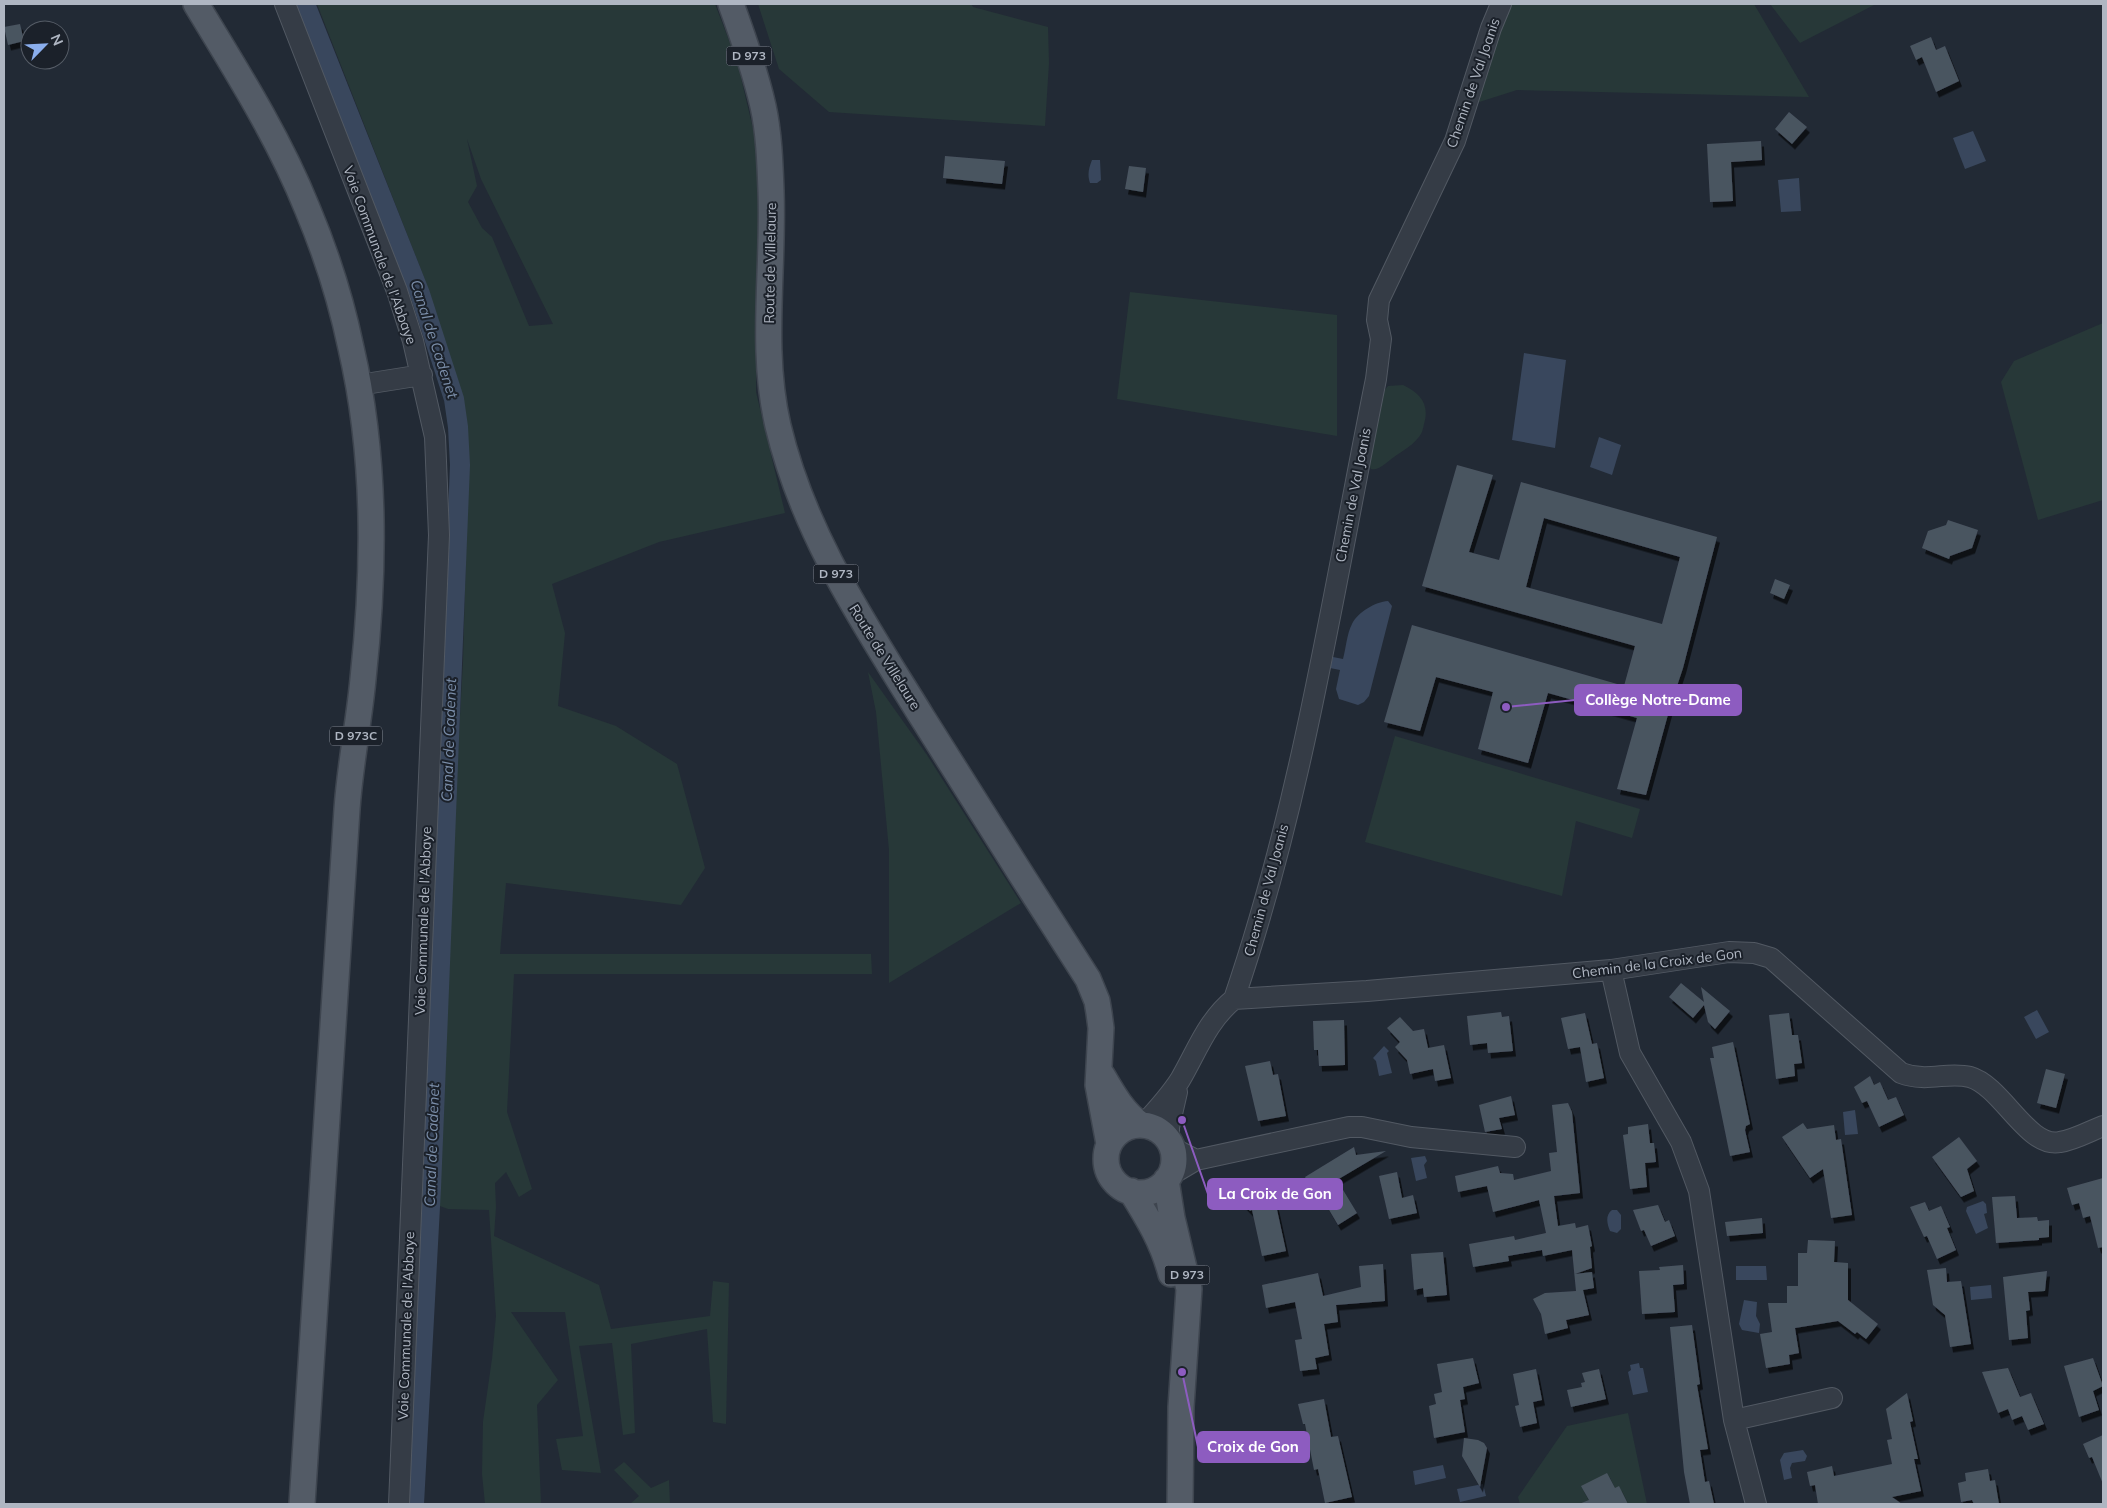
<svg xmlns="http://www.w3.org/2000/svg" width="2107" height="1508" font-family="Mulish,sans-serif">
  <style>
    .green { fill: #273838; fill-rule: evenodd }
    .water { fill: #39475d }
    .lines { fill: none; stroke-linecap: round; stroke-linejoin: round }
    .canal { stroke: #39475d; stroke-width: 20 }
    .building { fill: #4a5461; fill-rule: evenodd; filter: url(#shadow) }
    .minor-casing { stroke: #525963; stroke-width: 22 }
    .major-casing { stroke: #3e454f; stroke-width: 28 }
    .minor { stroke: #353c46; stroke-width: 20 }
    .major { stroke: #535b66; stroke-width: 25 }
    .labels { text-anchor: middle; stroke-width: 4; stroke-linejoin: round; paint-order: stroke }
    .shield { fill: #1b212a; stroke: #838994; stroke-width: 1 }
    .shield-label { font-size: 12px; font-weight: bold; fill: #afb6c2 }
    .street-label { font-size: 14px; fill: #afb6c2; stroke: #1b212a }
    .water-label { font-size: 15px; font-style: italic; fill: #7a8da8; stroke: #1b212a }
    .leader { fill: none; stroke: #8d5cc0; stroke-width: 2 }
    .callout-dot { fill: #8d5cc0; stroke: #1b212a; stroke-width: 2 }
    .callout { fill: #8d5cc0; stroke: #8d5cc0; stroke-width: 2 }
    .callout-label { font-size: 15px; text-anchor: middle; font-weight: bold; fill: #fff }
  </style>
  <defs>
    <filter id="shadow"><feDropShadow dx="3" dy="5.5" stdDeviation="0" flood-color="#0009"/></filter>
  </defs>
  <rect width="100%" height="100%" fill="#222a35"/>
  <path class="green" d="M317 4H715L737 61 759 154 756 392 785 513 659 542 552 584 565 633 558 706 616 726 677 764 705 868 681 905 506 883 500 954H871L872 974H514L507 1112 532 1189 519 1197 506 1172 495 1183 496 1207 494 1236 599 1285 611 1329 710 1316 713 1281 729 1283 726 1424 713 1422 707 1329 631 1344 635 1433 623 1435 612 1343 579 1346 601 1473 562 1470 556 1439 583 1436 565 1312H511L558 1380 537 1405 541 1504H485L482 1474 483 1422 492 1359 496 1316 489 1210 448 1209 437 1205 443 1022 463 662 467 513 466 436 462 398 425 280ZM467 139 481 179 553 324 529 326 492 237 482 228 468 202 477 186Z
    M758 4H971L973 7 1048 27 1049 63 1045 126 829 112 779 69Z
    M1504 4H1754L1809 97 1517 90 1473 104Z
    M1770 4H1876L1800 43Z
    M1130 292 1337 315V436L1117 399Z
    M2103 323V500L2038 520 2001 382 2014 361Z
    M1403 385C1420 393 1430 404 1424 424 1423 429 1422 434 1418 438 1412 446 1402 451 1394 457 1387 462 1379 471 1371 469L1368 463 1381 395 1388 386Z
    M868 672 927 755 1021 903 889 983V850L876 712Z
    M1395 736 1640 809 1632 838 1576 821 1562 896 1365 842Z
    M1628 1413 1647 1504H1520L1518 1497 1567 1426Z
    M624 1462 651 1488 669 1480 670 1504H630L639 1496 614 1470Z"/>
  <path class="water" d="M1973 131 1986 161 1965 169 1953 138Z
    M1092 160H1100L1101 180 1097 183H1090C1087 174 1089 168 1092 160Z
    M1799 178 1801 211 1781 212 1778 180Z
    M1524 353 1566 360 1555 448 1512 440Z
    M1599 437 1621 445 1612 475 1590 467Z
    M1388 601 1392 606 1369 696 1364 702 1358 705 1339 699 1336 689 1340 670 1330 668 1333 657 1343 659C1346 648 1347 633 1352 624 1358 612 1375 602 1388 601Z
    M2037 1010 2049 1032 2036 1039 2024 1017Z
    M1384 1046 1389 1051 1387 1053 1392 1073 1379 1076 1376 1061 1373 1058Z
    M1855 1110 1858 1134 1845 1135 1843 1112Z
    M1425 1156 1427 1161 1424 1165 1427 1178 1416 1181 1411 1158Z
    M1983 1201 1986 1204 1987 1213 1984 1214 1988 1228 1976 1234 1966 1211 1967 1207Z
    M1612 1210H1617L1621 1215V1229L1617 1233 1610 1231C1607 1224 1605 1215 1612 1210Z
    M1736 1266H1766L1767 1280H1736Z
    M1991 1285 1992 1298 1971 1300 1970 1287Z
    M1744 1300 1757 1302 1756 1316 1760 1324 1759 1333 1742 1330 1739 1324Z
    M1639 1363 1640 1368H1643L1648 1392 1633 1395 1628 1372 1631 1370 1630 1365Z
    M1803 1450 1807 1456 1805 1461 1792 1463 1790 1468 1792 1478 1784 1480 1780 1460 1784 1453Z
    M1443 1465 1446 1478 1415 1485 1413 1471Z
    M1483 1484 1486 1496 1460 1502 1457 1489Z"/>
  <g class="lines">
    <path class="canal" d="M305 4 420 294 454 399 458 427 460 465 431 1188 414 1504"/>
  </g>
  <path class="building" d="M20 24 24 41 8 45 4 27Z
    M1931 37 1936 50 1945 46 1959 81 1936 92 1922 57 1916 60 1910 46Z
    M1789 112 1807 127 1792 144 1775 129Z
    M1761 141 1762 160 1731 162 1733 201 1710 202 1707 144Z
    M945 156 1005 161 1002 184 943 178Z
    M1129 166 1146 168 1143 192 1125 189Z
    M1457 465 1493 475 1469 552 1499 560 1521 482 1717 537 1683 668 1676 689H1675L1646 795 1617 789 1637 718 1548 693 1528 763 1478 749 1493 692 1436 677 1420 731 1384 722 1412 625 1624 686 1635 646 1422 586ZM1544 518 1680 557 1662 624 1526 587Z
    M1948 520 1978 530 1972 548 1950 556 1949 559 1922 548 1928 531 1946 525Z
    M1775 579 1790 585 1784 599 1770 593Z
    M1681 983 1704 1002 1701 987 1730 1011 1715 1029 1708 1022 1704 1005 1693 1018 1669 997Z
    M1501 1012 1502 1017 1509 1016 1513 1051 1488 1053 1487 1043 1470 1045 1467 1016Z
    M1585 1013 1592 1044 1597 1043 1604 1078 1586 1082 1580 1047 1568 1049 1561 1018Z
    M1789 1013 1792 1035H1798L1802 1063 1794 1064 1795 1076 1776 1079 1769 1015Z
    M1400 1017 1413 1031 1424 1029 1428 1048 1444 1045 1451 1078 1435 1081 1433 1069 1410 1074 1407 1060 1395 1047 1400 1042 1387 1028Z
    M1344 1020 1345 1065 1319 1066 1318 1050H1314L1313 1021Z
    M1733 1042 1750 1124 1746 1126 1745 1130 1750 1152 1730 1156 1710 1058H1714L1712 1047Z
    M1270 1061 1273 1075 1278 1074 1286 1116 1258 1121 1245 1066Z
    M2046 1069 2065 1074 2056 1108 2037 1103Z
    M1870 1076 1874 1085 1880 1082 1888 1100 1896 1097 1904 1115 1879 1127 1867 1101 1862 1103 1854 1087Z
    M1511 1096 1515 1115 1499 1118 1502 1129 1485 1132 1479 1105Z
    M1568 1103 1572 1112 1580 1193 1554 1196 1558 1226 1575 1223 1576 1228 1588 1225 1592 1246 1590 1247 1592 1268 1575 1274 1592 1272 1594 1288 1583 1290 1589 1315 1566 1320 1568 1328 1545 1334 1541 1314 1533 1299 1545 1293 1576 1291 1572 1250 1543 1256 1542 1250 1508 1256 1509 1261 1473 1267 1469 1244 1514 1236 1515 1240 1546 1233 1539 1200 1493 1212 1487 1186 1458 1192 1455 1176 1498 1166 1500 1173 1513 1174 1514 1180 1551 1171 1549 1153 1557 1152 1552 1105Z
    M1803 1123 1807 1129 1834 1125 1836 1140 1841 1139 1852 1215 1831 1218 1823 1169 1810 1178 1782 1137Z
    M1648 1124 1650 1143H1654L1656 1162 1645 1163 1647 1187 1630 1189 1623 1135 1628 1134V1127Z
    M1959 1137 1977 1161 1967 1169 1974 1191 1961 1197 1932 1157Z
    M1354 1147 1356 1155 1386 1151 1337 1180 1357 1213 1338 1225 1318 1191 1314 1193 1305 1177Z
    M1397 1172 1402 1198 1413 1195 1417 1213 1389 1219 1379 1176Z
    M2103 1178V1247L2098 1248 2090 1216 2083 1218 2079 1203 2072 1205 2067 1188Z
    M1252 1179 1276 1205 1286 1251 1262 1256 1252 1210 1250 1211 1234 1194Z
    M2015 1196 2017 1218 2037 1217 2038 1221 2049 1220V1237L2039 1238V1240L1996 1243 1992 1197Z
    M1925 1202 1929 1211 1941 1206 1950 1227 1947 1228 1956 1250 1937 1259 1927 1236 1924 1237 1910 1207Z
    M1658 1205 1665 1222 1669 1220 1675 1236 1651 1246 1644 1230 1641 1231 1633 1210Z
    M1762 1218 1763 1233 1727 1236 1725 1222Z
    M1808 1240 1835 1241 1834 1262 1848 1263V1300L1878 1324 1866 1339 1857 1332 1855 1334 1838 1321 1795 1328 1799 1353 1789 1355 1790 1364 1766 1368 1760 1334 1772 1332 1768 1303H1787V1286H1798V1253H1807Z
    M1443 1252 1447 1295 1424 1297 1423 1288 1414 1290 1411 1254Z
    M1383 1264 1385 1301 1336 1305 1338 1322 1324 1324 1329 1355 1315 1358 1317 1369 1300 1371 1295 1340 1302 1339 1295 1302 1266 1308 1262 1285 1318 1273 1323 1296 1361 1287 1359 1266Z
    M1683 1265 1684 1284 1673 1285 1675 1312 1642 1314 1639 1271 1660 1270 1659 1267Z
    M1946 1268 1947 1282 1961 1281 1971 1344 1950 1347 1945 1315 1933 1305 1927 1270Z
    M2047 1271 2045 1291 2028 1292 2030 1310 2026 1311 2028 1338 2009 1340 2003 1277Z
    M1692 1325 1700 1384 1697 1385 1708 1449 1700 1450 1705 1482 1709 1481 1714 1504H1690L1684 1472 1670 1327Z
    M1473 1358 1479 1383 1463 1387 1465 1399 1460 1400 1465 1432 1434 1438 1429 1406 1436 1404 1434 1394 1442 1392 1437 1364Z
    M2093 1358 2103 1386 2093 1391 2099 1410 2079 1417 2064 1366Z
    M2008 1368 2020 1397 2031 1393 2044 1424 2028 1430 2022 1416 2012 1420 2008 1409 1998 1413 1982 1372Z
    M1536 1369 1542 1400 1533 1402 1537 1423 1520 1427 1515 1406 1519 1405 1513 1374Z
    M1599 1369 1606 1399 1571 1407 1567 1390 1582 1387 1581 1383 1585 1382 1582 1373Z
    M1907 1393 1913 1421 1910 1422 1918 1459H1914L1921 1491 1892 1497 1902 1504H1818L1815 1485 1810 1486 1807 1472 1832 1466 1834 1476 1892 1464 1887 1440 1892 1439 1886 1409Z
    M1324 1399 1331 1437 1338 1436 1352 1497 1325 1503 1318 1469 1314 1470 1305 1424H1303L1298 1404Z
    M2103 1435V1484L2092 1457 2089 1458 2083 1444Z
    M1464 1438 1478 1440 1484 1443 1487 1448 1480 1487 1462 1456Z
    M1988 1469 1990 1481 1995 1480 1999 1504H1974L1972 1500 1961 1502 1958 1483 1966 1481 1965 1473Z
    M1607 1473 1615 1488 1619 1486 1628 1504H1579L1589 1500 1581 1486Z"/>
  <g class="lines">
    <g class="minor-casing">
      <path id="minor" d="M285 4 397 291 413 341 435 437 439 535 399 1504
        M359 385 422 375
        M1611 970 1630 1053 1681 1142 1699 1191 1734 1420 1756 1504
        M1234 999C1303 798 1334 586 1376 379L1381 339 1377 320 1379 300 1455 141 1491 28 1501 4
        M1143 1125C1157 1110 1169 1097 1180 1080 1197 1051 1207 1021 1234 999L1367 991 1611 970 1729 952 1754 953 1771 958 1901 1073C1928 1083 1947 1071 1970 1077 2002 1086 2028 1149 2060 1142 2074 1140 2090 1131 2103 1126
        M1169 1141V1127L1177 1092
        M1196 1160 1349 1127H1362L1411 1137 1515 1147
        M1169 1176 1196 1160 1171 1147
        M1734 1420 1832 1398"/>
    </g>
    <g class="major-casing">
      <path id="major" d="M196 4C236 70 278 136 307 208 326 253 341 300 351 348 376 456 375 568 363 679 359 722 350 765 347 809 332 1041 317 1273 302 1504
        M731 4C743 37 755 71 763 106 769 133 770 163 771 191 774 269 760 349 778 426 804 535 864 623 922 717 977 805 1032 892 1088 979L1097 1001 1099 1013 1101 1028 1098 1085 1109 1144
        M1102 1075C1113 1094 1123 1112 1141 1125
        M1106 1159a34 34 0 1 1 68 0a34 34 0 1 1-68 0Z
        M1166 1180 1172 1218 1189 1289 1181 1407 1180 1504
        M1131 1191C1148 1218 1163 1243 1171 1274"/>
    </g>
    <use href="#minor" class="minor"/>
    <use href="#major" class="major"/>
  </g>
  <g class="labels">
    <g class="shield">
      <rect x="726.5" y="46.5" width="45" height="19" rx="4"/>
      <rect x="813.5" y="564.5" width="45" height="19" rx="4"/>
      <rect x="330" y="726.5" width="52" height="19" rx="4"/>
      <rect x="1164.5" y="1265.5" width="45" height="19" rx="4"/>
    </g>
    <g class="shield-label">
      <text x="749" y="60">D 973</text>
      <text x="836" y="578">D 973</text>
      <text x="356" y="740">D 973C</text>
      <text x="1187" y="1279">D 973</text>
    </g>
    <g class="street-label">
      <text transform="translate(1473 83) rotate(-71)" y="5">Chemin de Val Joanis</text>
      <text transform="translate(380 255) rotate(70)" y="5">Voie Communale de l'Abbaye</text>
      <text transform="translate(770 263) rotate(-89)" y="5">Route de Villelaure</text>
      <text transform="translate(1353 495) rotate(-79)" y="5">Chemin de Val Joanis</text>
      <text transform="translate(885 657) rotate(58)" y="5">Route de Villelaure</text>
      <text transform="translate(1266 890) rotate(-75)" y="5">Chemin de Val Joanis</text>
      <text transform="translate(423 921) rotate(-88)" y="5">Voie Communale de l'Abbaye</text>
      <text transform="translate(1657 963) rotate(-7)" y="5">Chemin de la Croix de Gon</text>
      <text transform="translate(406 1326) rotate(-88)" y="5">Voie Communale de l'Abbaye</text>
    </g>
    <g class="water-label">
      <text transform="translate(434 339) rotate(72)" y="5">Canal de Cadenet</text>
      <text transform="translate(449 740) rotate(-88)" y="5">Canal de Cadenet</text>
      <text transform="translate(432 1145) rotate(-88)" y="5">Canal de Cadenet</text>
    </g>
  </g>
  <path class="leader" d="M1506 707L1575 700M1182 1120L1208 1194M1182 1372L1198 1447"/>
  <g class="callout-dot">
    <circle cx="1506" cy="707" r="5"/>
    <circle cx="1182" cy="1120" r="5"/>
    <circle cx="1182" cy="1372" r="5"/>
  </g>
  <g class="callout">
    <rect x="1575" y="685" width="166" height="30" rx="5"/>
    <rect x="1208" y="1179" width="134" height="30" rx="5"/>
    <rect x="1198" y="1432" width="111" height="30" rx="5"/>
  </g>
  <g class="callout-label">
    <text x="1658" y="705">Collège Notre-Dame</text>
    <text x="1275" y="1199">La Croix de Gon</text>
    <text x="1253" y="1452">Croix de Gon</text>
  </g>
  <rect width="2107" height="1508" fill="none" stroke="#afb6c2" stroke-width="10"/>
  <g transform="translate(45 45) rotate(66)"><circle r="24" fill="#1b212a" stroke="#565d67"/>
  <path d="M0-4L9 19L0 12L-9 19Z" fill="#8aaeed"/>
  <text y="-8" font-size="14" font-weight="bold" text-anchor="middle" fill="#afb6c2">N</text>
  </g>
</svg>
